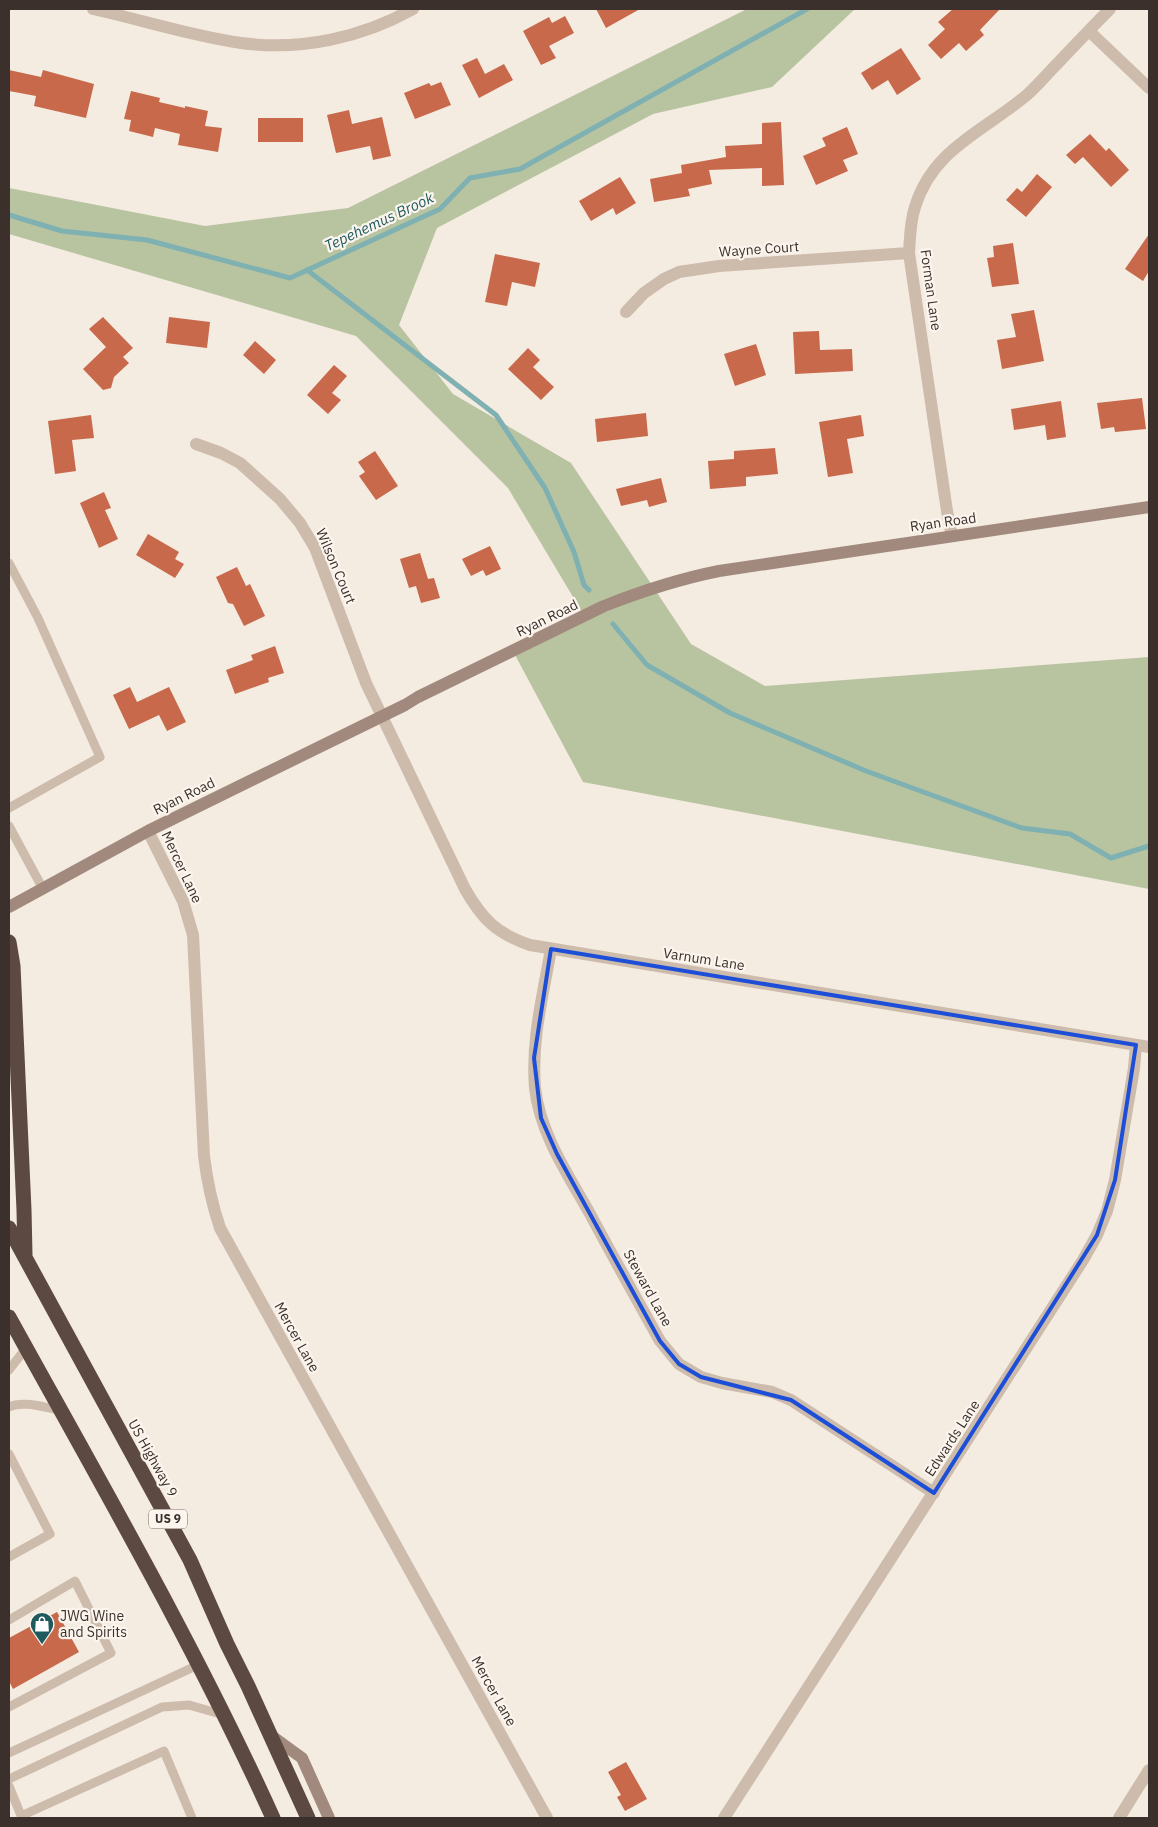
<svg xmlns="http://www.w3.org/2000/svg" width="1158" height="1827" font-family="'IBM Plex Sans',sans-serif">
  <style>
    .green { fill: #b8c4a0 }
    .lines { fill: none; stroke-linecap: round; stroke-linejoin: round }
    .stream { stroke: #7fb0b2; stroke-width: 5 }
    .building { fill: #c8694b }
    .lane { stroke: #cdbbac; stroke-width: 9 }
    .street { stroke: #cdbbac; stroke-width: 12 }
    .secondary { stroke: #a18a7d; stroke-width: 12 }
    .highway { stroke: #5c4a42; stroke-width: 15 }
    .marked { fill: none; stroke: #1d4ed8; stroke-width: 4; stroke-linejoin: round }
    .labels { text-anchor: middle; stroke-width: 4.5; stroke-linejoin: round; paint-order: stroke }
    .shield { fill: #fbf5ee; stroke: #756b66; stroke-width: 1 }
    .shield-label { font-size: 12px; font-weight: bold; fill: #3b302b }
    .street-label { font-size: 14px; fill: #3b302b; stroke: #fbf5ee }
    .poi-label { font-size: 14px; fill: #3b302b; stroke: #fbf5ee; text-anchor: start }
    .water-label { font-size: 15px; font-style: italic; fill: #1f5a5e; stroke: #fbf5ee }
  </style>
  <rect width="100%" height="100%" fill="#f4ebe1"/>
  <path class="green" d="M747 9H855L772 87 653 114 437 228 399 325 453 394 571 463 691 644 765 686 1149 657V889L583 782 514 653 585 617 508 488 356 336 9 234V188L205 226 348 208Z"/>
  <g class="lines">
    <path class="stream" d="M9 215 62 231 147 240 290 278 440 209 470 178 520 169 807 9
      M307 270 496 415 545 488 574 552 584 585 589 590
      M613 624 647 665 730 713 866 771 1022 828 1070 834 1111 858 1149 846"/>
  </g>
  <path class="building" d="M596 9H640L606 28Z
    M953 9H1000L980 30 984 35 966 51 959 43 941 59 928 45 945 29 938 22Z
    M565 16 574 33 549 46 556 58 541 65 523 31 549 17 552 23Z
    M901 48 921 79 897 95 888 80 872 90 861 73Z
    M477 58 485 74 504 64 513 80 479 98 462 65Z
    M9 70 41 77 43 70 94 84 86 118 34 106 36 96 9 91Z
    M441 82 451 105 415 119 404 93 429 83 431 86Z
    M131 91 160 98 159 102 185 108V106L208 111 205 126 222 128 218 152 178 145 180 134 155 128 153 137 129 131 131 120 124 119Z
    M349 110 352 124 382 117 391 156 373 160 370 146 336 153 327 115Z
    M258 118H303V142H258Z
    M781 122 784 185 762 186V168L709 170 712 184 688 189 690 196 654 202 650 179 682 173 681 165 726 157 725 146 762 144V123Z
    M847 127 858 154 843 160 848 171 816 185 803 156 826 146 822 138Z
    M1090 134 1106 151 1109 148 1129 170 1111 187 1083 157 1075 164 1066 155Z
    M1037 174 1052 187 1026 217 1006 200 1017 188 1022 192Z
    M620 177 636 203 616 215 613 208 591 221 579 201Z
    M1149 234V271L1143 281 1125 269Z
    M1013 243 1019 284 992 287 987 258 994 257 993 246Z
    M495 254 540 263 535 287 512 282 507 306 485 302Z
    M1034 310 1044 361 1002 369 997 340 1016 337 1011 314Z
    M103 317 133 348 123 357 129 363 114 377 111 388 103 390 83 369 106 347 89 329Z
    M169 317 210 322 207 348 166 343Z
    M819 331 820 350 852 349 853 371 795 374 793 332Z
    M255 341 276 360 264 374 243 355Z
    M756 344 766 375 735 386 724 354Z
    M528 348 540 360 533 367 554 387 541 400 508 369Z
    M334 365 347 376 332 393 341 400 328 414 307 395Z
    M1142 398 1146 429 1115 432 1114 427 1101 429 1097 403Z
    M1061 401 1066 437 1047 440 1045 425 1014 430 1011 409Z
    M646 413 648 436 597 442 595 419Z
    M91 415 94 438 72 440 76 471 55 474 48 421Z
    M861 415 864 436 847 439 853 473 828 477 819 422Z
    M775 448 778 474 746 477V486L710 489 708 461 734 459V451Z
    M375 451 398 486 376 500 359 476 365 472 358 462Z
    M661 478 667 502 649 507 647 500 621 506 616 489Z
    M104 492 111 508 105 510 118 539 99 548 80 503Z
    M148 534 179 552 175 559 184 564 175 578 136 555Z
    M490 546 501 569 486 576 483 570 471 576 462 559Z
    M420 553 428 579 434 578 440 598 421 603 416 586 409 588 400 559Z
    M237 567 246 586 250 584 265 616 244 626 233 604 228 603 216 577Z
    M275 646 284 673 268 678 269 682 235 694 226 670 253 660 251 655Z
    M130 687 137 702 169 687 186 722 167 731 159 715 129 729 113 695Z
    M57 1612 79 1652 13 1689 9 1681V1638Z
    M626 1762 647 1799 625 1811 617 1797 621 1795 608 1772Z"/>
  <g class="lines">
    <path class="lane" d="M9 563 38 618 100 757 9 808
      M9 826 43 889
      M9 1370 26 1348
      M9 1407C24 1400 45 1408 60 1410
      M9 1454 50 1534 9 1557
      M9 1620 75 1581 111 1653 9 1707
      M9 1753 198 1665
      M9 1779 162 1707 189 1705 224 1715
      M9 1786 22 1818
      M21 1816 164 1751 192 1818"/>
    <path class="street" d="M93 9C142 20 191 36 241 43 301 51 361 38 413 9
      M1089 31 1149 88
      M626 312 644 293 664 279 679 272 719 266 909 253
      M196 444 221 453 240 463 280 499 300 523 315 548 366 683 465 889C482 919 497 934 530 945L1149 1047
      M952 536 947 511 909 253C910 238 910 222 915 207 933 148 985 131 1028 94 1038 85 1047 74 1057 64 1075 45 1092 27 1110 9
      M148 831 183 901 193 935 204 1156C207 1181 212 1204 220 1228L547 1818
      M551 949C543 995 531 1041 535 1088 540 1133 567 1173 589 1212 612 1255 636 1298 660 1341L679 1364 701 1377 722 1383 772 1392 791 1400 934 1493
      M724 1818 1083 1260 1097 1235 1107 1211 1115 1180 1134 1068 1136 1045
      M1119 1818 1149 1770"/>
    <path class="secondary" d="M9 907 148 831 405 705 418 697 604 606C642 591 679 579 719 571L1149 507
      M269 1734 302 1758 329 1818"/>
    <path class="highway" d="M9 942 13 966 24 1210 25 1255
      M9 1228 190 1560 227 1644 248 1686 308 1818
      M9 1317C100 1482 195 1646 273 1818"/>
  </g>
  <path class="marked" d="M551 949 1136 1045 1115 1180 1097 1235 934 1493 791 1400 701 1377 679 1364 660 1341 557 1154 541 1118 534 1058Z"/>
  <defs>
    <g id="shop-pin" transform="scale(1.25)"><path d="M0 17L-7.5 6A9.5 9.5 0 1 1 7.5 6Z" fill="#1f5a5e" stroke="#fbf5ee"/><path d="M-5-2.5h2.3a2.7 3.5 0 0 1 5.4 0H5L5.5 6h-11ZM-1.5-2.5h3a1.5 2.3 0 0 0-3 0Z" fill="#fff"/></g>
  </defs>
  <g fill-rule="evenodd">
    <use href="#shop-pin" x="42" y="1624"/>
  </g>
  <g class="labels">
    <rect class="shield" x="149" y="1509.5" width="38" height="19" rx="4"/>
    <g class="shield-label">
      <text x="168" y="1523">US 9</text>
    </g>
    <g class="street-label">
      <text transform="translate(759 249) rotate(-4)" y="5">Wayne Court</text>
      <text transform="translate(931 290) rotate(82)" y="5">Forman Lane</text>
      <text transform="translate(943 522) rotate(-8)" y="5">Ryan Road</text>
      <text transform="translate(336 566) rotate(67)" y="5">Wilson Court</text>
      <text transform="translate(547 618) rotate(-26)" y="5">Ryan Road</text>
      <text transform="translate(184 796) rotate(-26)" y="5">Ryan Road</text>
      <text transform="translate(182 867) rotate(65)" y="5">Mercer Lane</text>
      <text transform="translate(704 959) rotate(9)" y="5">Varnum Lane</text>
      <text transform="translate(648 1288) rotate(61)" y="5">Steward Lane</text>
      <text transform="translate(297 1337) rotate(61)" y="5">Mercer Lane</text>
      <text transform="translate(952 1438) rotate(-57)" y="5">Edwards Lane</text>
      <text transform="translate(153 1458) rotate(61)" y="5">US Highway 9</text>
      <text transform="translate(494 1691) rotate(61)" y="5">Mercer Lane</text>
    </g>
    <g class="poi-label">
      <text x="60" y="1621">JWG Wine<tspan x="60" dy="16">and Spirits</tspan></text>
    </g>
    <g class="water-label">
      <text transform="translate(379 222) rotate(-25)" y="5">Tepehemus Brook</text>
    </g>
  </g>
  <rect width="1158" height="1827" fill="none" stroke="#3b302b" stroke-width="20"/>
</svg>
